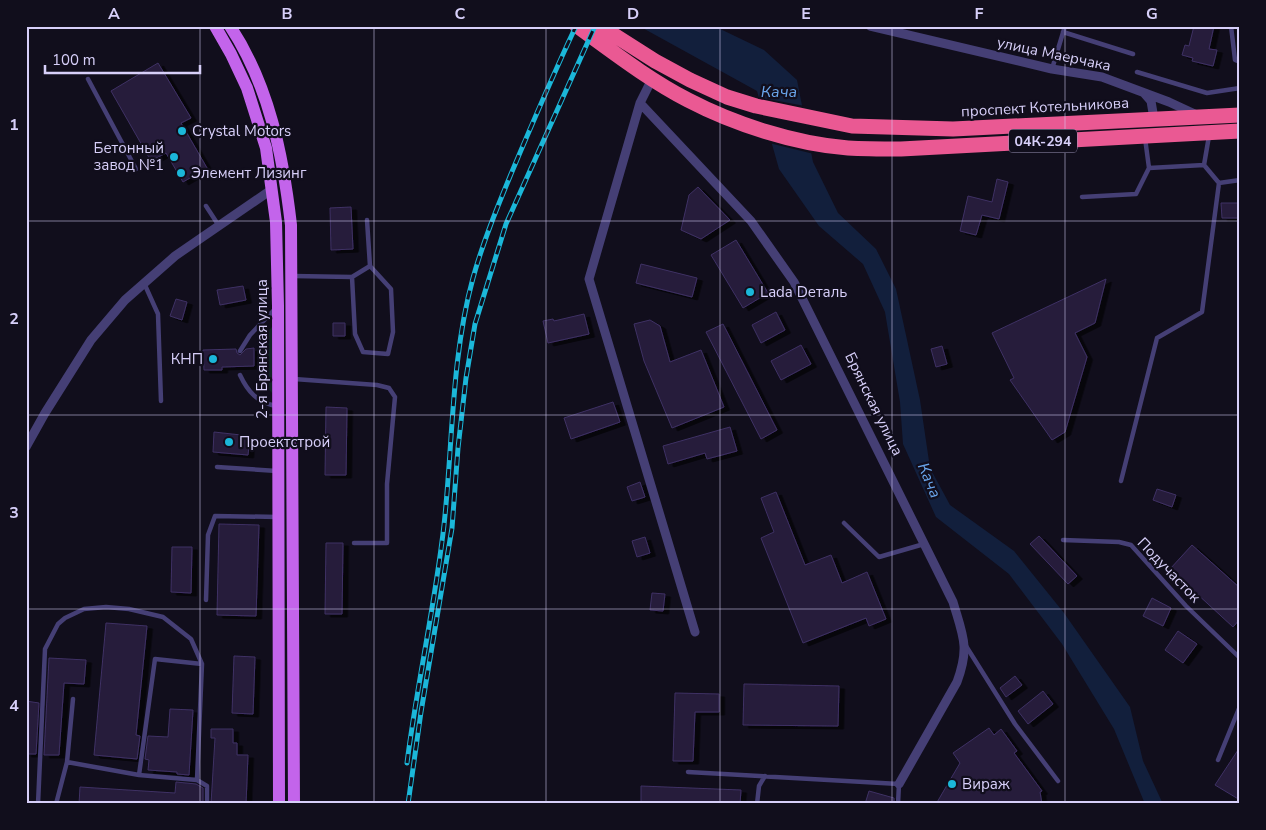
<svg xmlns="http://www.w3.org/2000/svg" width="1266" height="830" font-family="'Nunito Sans',sans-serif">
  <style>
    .green { fill: #122425 }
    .water { fill: #121f3c }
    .pier { fill: #110e1c }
    .building { fill: #251c3b; stroke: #3f3164; filter: url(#shadow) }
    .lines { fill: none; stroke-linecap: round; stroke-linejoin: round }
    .lane { stroke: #453f75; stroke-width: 4.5 }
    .street { stroke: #453f75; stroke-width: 9 }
    .primary { stroke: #c364eb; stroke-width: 12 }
    .highway { stroke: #ea5993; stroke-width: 15 }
    .rail-casing { stroke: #1bb7d9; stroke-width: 5 }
    .rail { stroke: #110e1c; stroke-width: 3; stroke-dasharray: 9; stroke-linecap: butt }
    .grid { fill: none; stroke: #d7cff9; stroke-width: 1; stroke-opacity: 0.55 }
    .poi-dot { fill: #1bb7d9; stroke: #110e1c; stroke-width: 2 }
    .labels { text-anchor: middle; stroke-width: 4.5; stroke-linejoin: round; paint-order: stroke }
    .shield { fill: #110e1c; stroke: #9c95b7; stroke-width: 1 }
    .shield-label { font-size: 14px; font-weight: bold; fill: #d7cff9 }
    .street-label { font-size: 15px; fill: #d7cff9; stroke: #110e1c }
    .poi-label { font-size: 15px; fill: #d7cff9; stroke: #110e1c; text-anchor: start }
    .water-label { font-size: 16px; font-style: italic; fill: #6aa6ec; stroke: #110e1c }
    .neatline { fill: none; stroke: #d7cff9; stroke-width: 2 }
    .grid-label { font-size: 16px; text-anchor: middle; font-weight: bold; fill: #d7cff9 }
  </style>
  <defs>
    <filter id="shadow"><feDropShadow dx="5.5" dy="3" stdDeviation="0" flood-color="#0009"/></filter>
  </defs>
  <rect width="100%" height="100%" fill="#110e1c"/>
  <path class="green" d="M272 327V393L263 383 262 338Z"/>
  <path class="water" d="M639 26H714L764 50 797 80 813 162 838 213 876 249 896 289 920 400 930 468 950 505 1014 551 1064 613 1130 707 1143 761 1163 804H1145L1114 729 1062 644 1009 574 936 517 903 444 900 402 885 312 863 264 819 226 779 169 757 91Z"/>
  <path class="pier" d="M757 97 805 106 814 154 769 143Z"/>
  <path class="building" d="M1194 26H1214L1209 49 1217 50 1213 66 1192 61 1193 58 1182 55 1185 45 1189 46Z
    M158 63 191 118 181 123 207 168 183 182 166 153 151 161 111 91Z
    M997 179 1008 182 999 219 982 215 976 235 960 231 968 196 992 202Z
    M698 187 730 220 701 239 681 230 689 195Z
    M1221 203H1240V218H1222Z
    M351 207 353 249 331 250 330 208Z
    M736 240 768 293 743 308 711 255Z
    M641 264 697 278 692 297 636 283Z
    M1106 279 1095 323 1075 333 1087 357 1065 432 1052 440 1010 380 1014 378 992 333Z
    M243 286 246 300 220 305 217 290Z
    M176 299 187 302 182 320 170 316Z
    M776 312 785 330 761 343 752 325Z
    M584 314 589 334 548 343 543 321 553 319 554 321Z
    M650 320 660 326 670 362 701 350 724 407 672 428 644 361 634 324Z
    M333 323H345V336H333Z
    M723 324 777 430 761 439 706 332Z
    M801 345 811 364 781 380 771 361Z
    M942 346 947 364 936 367 931 349Z
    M254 348V366L222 367V370H204L203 350 236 349 237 353 240 355 246 349Z
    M613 402 620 422 571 439 564 418Z
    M326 407 347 408 346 475H325Z
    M730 427 737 451 707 459 705 453 668 464 663 446Z
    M214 432 250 436 248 455 213 452Z
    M640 482 645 497 632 501 627 487Z
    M1157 489 1176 495 1172 507 1153 500Z
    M776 492 805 565 831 555 842 583 867 572 886 619 869 626 866 618 803 643 761 538 774 532 761 498Z
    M219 524 259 525 256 616 217 615Z
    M1039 536 1077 576 1068 584 1030 544Z
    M645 537 650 553 637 557 632 541Z
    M326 543H343L342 614H325Z
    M1192 545 1240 588V619L1233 627 1170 569Z
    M172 547H192L191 593 171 592Z
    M652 593 665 594 663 611 650 610Z
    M1152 598 1171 608 1163 626 1143 616Z
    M106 623 147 626 136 735 140 736 137 759 94 755Z
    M1178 631 1197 644 1183 663 1165 650Z
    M234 656 255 657 253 714 232 713Z
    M49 658 86 660 84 684 64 683 59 755H44Z
    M1015 676 1022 685 1006 697 1000 688Z
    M744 684 839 686 838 726 743 725Z
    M1043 691 1053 704 1028 724 1018 711Z
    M675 693 719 694V712H695L693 761H673Z
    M26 701 39 703 36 754H26Z
    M170 709 193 710 189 775 177 774V772L148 770 149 760 145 759 148 736 168 737Z
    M989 728 994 735 1001 729 1017 751 1014 753 1042 791 1040 792 1042 804H936L960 763 953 753Z
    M211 729H233V743H237V755H248L246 804H211L215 738H211Z
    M1240 747V800L1215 785Z
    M176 782 196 784 203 788V804H79L80 787 175 793Z
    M641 786 741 790 740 804H641Z
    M869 791 894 798V804H865Z"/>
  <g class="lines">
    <path class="lane" d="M1231 26 1235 60 1240 62
      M1063 32 1133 54
      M1052 69 1065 26
      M1137 72 1207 93 1240 88
      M88 79 136 169
      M1145 138 1149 168 1204 165 1209 136
      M1204 165 1219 183 1240 180
      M1082 197 1136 194 1149 168
      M206 206 219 226
      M293 276 352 277 370 266
      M352 277 355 334 363 352 388 354 393 332 391 289 370 266 367 220
      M144 283 158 314 161 401
      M240 351 250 335 275 309
      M240 375C248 392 257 402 276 406
      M294 379 377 385 389 388 395 397 387 484V543H354
      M217 467 277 471
      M1121 481 1157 338 1202 312 1219 183
      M844 523 879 557 924 544
      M1063 540 1119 542 1131 545 1186 606 1240 658
      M206 600 208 535 215 516 278 517
      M966 646 1015 724 1058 781
      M1218 760 1240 706
      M67 762 73 699
      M688 772 899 784 898 804
      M139 775 155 659 202 664
      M38 804 45 649 58 624 65 618 84 609 106 607 129 609 163 617 191 639 202 664 197 780 207 786V804
      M56 804 67 762 139 775 197 780
      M757 804 759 786 765 776"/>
    <path class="street" d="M870 26 1052 69 1102 77 1169 102 1197 115
      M652 79 640 103 589 279 695 632
      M1144 93 1151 101 1154 119
      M640 103 751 221 794 282 953 602C963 636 970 647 957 682L899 784
      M26 447 45 413 91 340 125 300 175 256 271 190"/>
    <path class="primary" d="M215 26 231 54 247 88 266 148 276 222 278 306 279 804
      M230 26C269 85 283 155 291 225L294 804"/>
    <path class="highway" d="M577 26C613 52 649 80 688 100 734 124 795 144 848 148 865 149 883 149 901 149L1240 131
      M600 26 655 61 690 80 727 97 756 106 852 126 953 129 1240 115"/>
    <g class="rail-casing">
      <path id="rail" d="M407 763C417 684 435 605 444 525 453 443 451 358 473 278 483 242 497 208 511 174 532 124 553 75 576 26
        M408 804 421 712 452 528 458 448 466 378 475 324 506 224 595 26"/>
    </g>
    <use href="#rail" class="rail"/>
  </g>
  <path class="grid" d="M200 26V804M374 26V804M546 26V804M720 26V804M892 26V804M1065 26V804M26 221H1240M26 415H1240M26 609H1240"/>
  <g class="poi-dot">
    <circle cx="182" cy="131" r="5"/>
    <circle cx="174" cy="157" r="5"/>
    <circle cx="181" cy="173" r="5"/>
    <circle cx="750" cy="292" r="5"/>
    <circle cx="213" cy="359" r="5"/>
    <circle cx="229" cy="442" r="5"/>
    <circle cx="952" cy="784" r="5"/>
  </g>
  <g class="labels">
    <rect class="shield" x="1009" y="129.5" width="68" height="23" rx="4"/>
    <g class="shield-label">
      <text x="1043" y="146">04К-294</text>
    </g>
    <g class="street-label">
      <text transform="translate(1054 54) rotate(12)" y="5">улица Маерчака</text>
      <text transform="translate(1045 107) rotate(-3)" y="5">проспект Котельникова</text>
      <text transform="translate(262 349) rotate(-90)" y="5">2-я Брянская улица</text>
      <text transform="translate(874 404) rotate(64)" y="5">Брянская улица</text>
      <text transform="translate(1169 570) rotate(46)" y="5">Подучасток</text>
    </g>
    <g class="poi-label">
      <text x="192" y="136">Crystal Motors</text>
      <text x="164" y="153" text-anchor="end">Бетонный<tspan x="164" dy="17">завод №1</tspan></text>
      <text x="191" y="178">Элемент Лизинг</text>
      <text x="760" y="297">Lada Dеталь</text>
      <text x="203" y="364" text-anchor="end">КНП</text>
      <text x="239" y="447">Проектстрой</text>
      <text x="962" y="789">Вираж</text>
    </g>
    <g class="water-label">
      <text x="779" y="97">Кача</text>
      <text transform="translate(930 480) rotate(67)" y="6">Кача</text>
    </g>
  </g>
  <rect width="1266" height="830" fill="none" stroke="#110e1c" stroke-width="55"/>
  <path d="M45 65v8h155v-8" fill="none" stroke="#d7cff9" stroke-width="2.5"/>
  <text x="52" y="65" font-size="15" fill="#d7cff9" stroke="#110e1c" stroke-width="4" paint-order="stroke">100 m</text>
  <rect x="28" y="28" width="1210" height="774" class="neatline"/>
  <g class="grid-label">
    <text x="114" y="19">A</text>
    <text x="287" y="19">B</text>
    <text x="460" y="19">C</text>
    <text x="633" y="19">D</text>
    <text x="806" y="19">E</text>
    <text x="979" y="19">F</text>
    <text x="1152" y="19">G</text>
    <text x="14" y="130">1</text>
    <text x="14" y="324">2</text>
    <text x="14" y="518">3</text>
    <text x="14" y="711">4</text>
  </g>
</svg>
